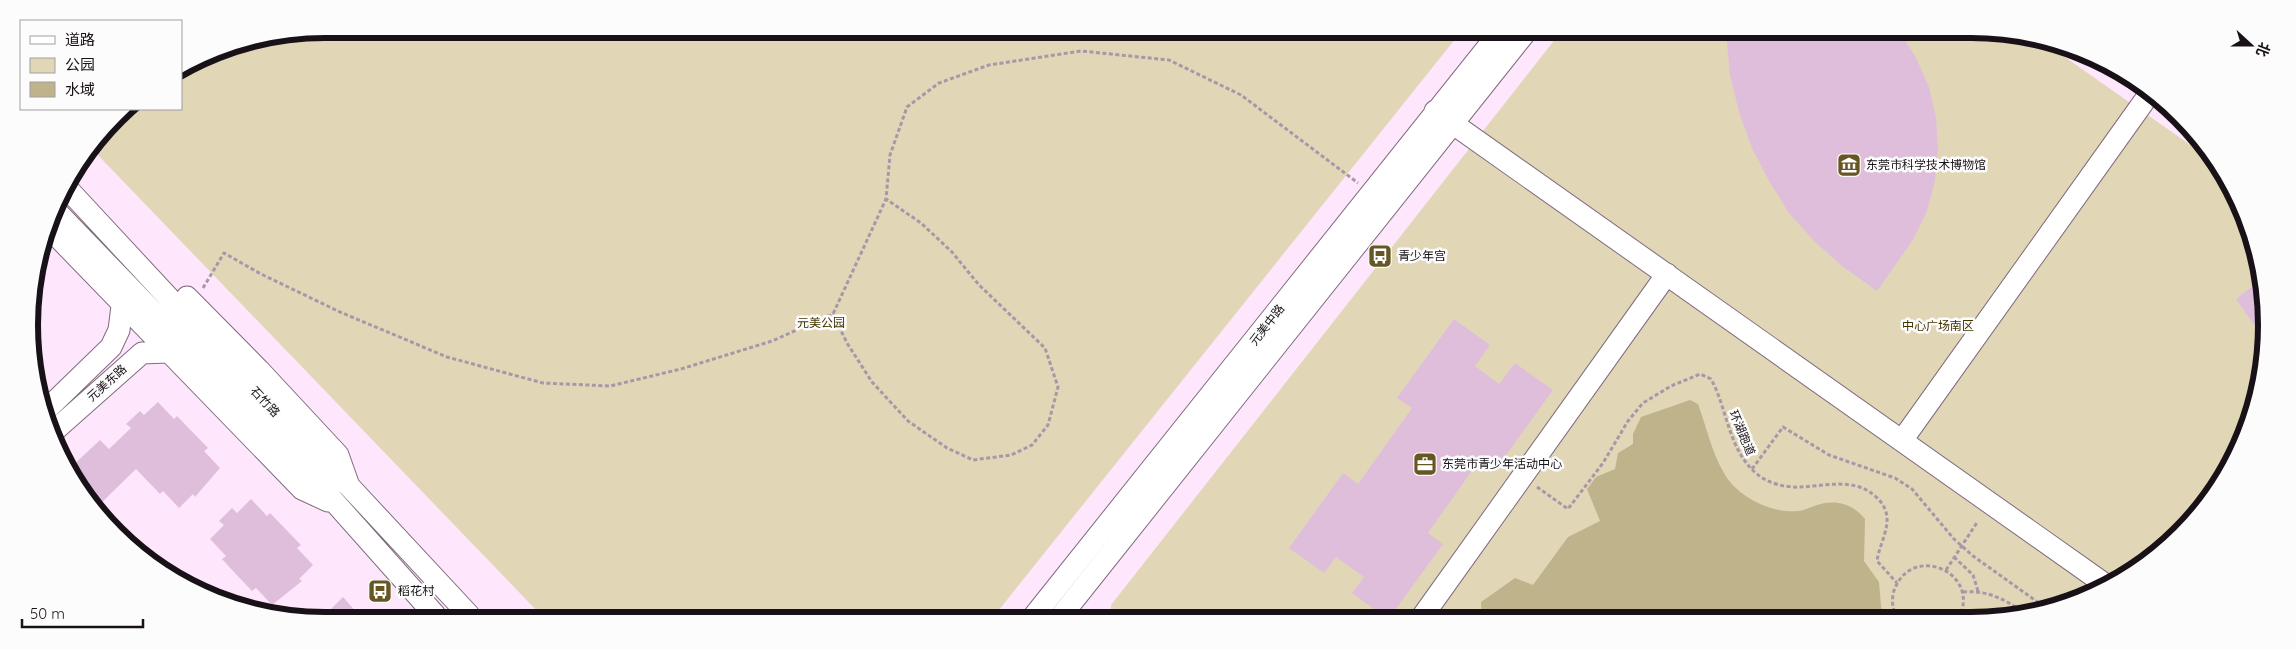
<svg xmlns="http://www.w3.org/2000/svg" width="2296" height="649" font-family="Quicksand,'Noto Sans SC',sans-serif">
  <style>
    .green { fill: #e1d7b7 }
    .water { fill: #beb38b }
    .building { fill: #dfbedc }
    .lines { fill: none; stroke-linecap: round; stroke-linejoin: round }
    .minor-casing { stroke: #806b7e; stroke-width: 23 }
    .path { stroke: #a897a7; stroke-width: 3; stroke-dasharray: 4 2.5; stroke-linecap: butt }
    .minor { stroke: #fff; stroke-width: 21 }
    .labels { text-anchor: middle; stroke-width: 5; stroke-linejoin: round; paint-order: stroke }
    .poi-label { font-size: 12px; fill: #181117; stroke: #fcfcfc; text-anchor: start }
    .park-label { font-size: 12px; fill: #403300; stroke: #fcfcfc }
    .street-label { font-size: 12px; fill: #181117; stroke: #fcfcfc }
    .rim { fill: none; stroke: #181117; stroke-width: 6 }
  </style>
  <rect width="100%" height="100%" fill="#fee7fc"/>
  <path class="green" d="M325 29 1460 33 994 616 541 615 93 150 124 109H181V70L212 51Z
    M1560 33 2029 34 2039 39 2219 165 2262 267V382L2228 472 2167 547 2085 598 2010 618 1111 616V605Z"/>
  <path class="water" d="M1690 400 1698 404C1706 426 1712 453 1724 473 1737 497 1772 514 1799 511 1805 510 1811 507 1817 505 1836 499 1853 504 1865 519L1864 561 1879 582 1881 606 1884 618 1482 617 1481 602 1515 578 1533 585 1568 537 1600 521 1587 489 1596 477 1615 469 1618 453 1633 444V434L1641 417Z"/>
  <path class="building" d="M1726 33 1901 34 1916 58 1929 87 1936 118 1938 149 1935 181 1927 211 1913 240 1877 291 1842 266 1814 241 1789 213 1769 181 1752 148 1739 112 1730 75Z
    M2262 279V336L2236 299Z
    M1454 319 1490 345 1475 366 1499 384 1515 363 1553 390 1496 469 1481 458 1428 533 1443 544 1390 617H1385L1352 593 1364 577 1336 557 1324 573 1289 548 1343 473 1358 484 1412 408 1397 398Z
    M158 402 174 419 177 416 208 448 204 451 220 468 195 497 193 494 179 508 163 491 160 494 136 469 95 509 90 505 71 467 100 440 109 449 131 428 126 424 140 411 144 415Z
    M251 499 267 516 270 513 301 545 297 548 313 565 299 579 302 581 272 605 256 588 252 591 233 571 222 559 226 556 210 539 224 525 219 521 232 508 237 513Z
    M343 597 359 615H325Z"/>
  <g class="lines">
    <g class="minor-casing">
      <path id="minor" d="M1435 111 2106 585
        M65 186 324 465 349 486 469 615
        M55 210 314 479 435 615
        M50 229 302 489 328 501
        M187 297 259 370 338 455 349 486
        M44 412 111 347 119 330 122 306
        M54 431 142 353 167 352
        M1903 439 2150 93
        M1034 616 1499 33
        M1061 616 1525 33
        M1422 617 1667 274"/>
    </g>
    <path class="path" d="M203 288 224 253 261 274 340 312 447 357 543 383 610 386 681 369 772 341 833 314 886 199 890 155 907 107 939 83 989 65 1081 51 1169 60 1241 95 1358 183
      M833 314 847 343 872 382 908 421 947 448 973 460 1011 455 1032 445 1048 425 1058 387 1045 348 979 285 952 252 921 223 886 199
      M1752 469 1783 427 1829 455 1895 478 1912 489 1954 539 1973 556 2046 608
      M1537 487 1568 509 1603 463 1628 421 1643 403 1671 386 1700 374 1711 379C1728 410 1728 450 1757 474 1767 483 1786 488 1800 487 1826 486 1855 477 1876 497 1882 502 1886 509 1887 517 1888 532 1879 546 1877 561L1897 583
      M1954 557 1973 575 1978 591
      M1946 570 1978 521
      M1963 592C1987 590 2006 599 2025 614
      M1962 612 1976 618
      M1897 618C1892 609 1891 597 1895 588 1914 543 1981 573 1959 618"/>
    <use href="#minor" class="minor"/>
  </g>
  <defs>
    <g id="museum-square" transform="scale(1.25)"><rect x="-9" y="-9" width="18" height="18" rx="4" fill="#655623" stroke="#fcfcfc"/><path d="M0-6L6-3V-2H-6V-3ZM-5-1h2V3h-2ZM-1-1h2V3h-2ZM3-1h2V3H3ZM-6 4H6V6H-6Z" fill="#fff"/></g>
    <g id="bus-square" transform="scale(1.25)"><rect x="-9" y="-9" width="18" height="18" rx="4" fill="#655623" stroke="#fcfcfc"/><path d="M-5-6H5V4H4V6H2V4H-2V6H-4V4H-5ZM-3.5-4V0h7V-4ZM-3.5 1.2v1.5H-2V1.2ZM2 1.2v1.5H3.5V1.2Z" fill="#fff"/></g>
    <g id="office-square" transform="scale(1.25)"><rect x="-9" y="-9" width="18" height="18" rx="4" fill="#655623" stroke="#fcfcfc"/><path d="M-6-3h4V-5.5h4V-3h4V5H-6ZM-1-4.5V-3h2v-1.5ZM-6 0V1H6V0Z" fill="#fff"/></g>
  </defs>
  <g fill-rule="evenodd">
    <use href="#museum-square" x="1849" y="165"/>
    <use href="#bus-square" x="1380" y="256"/>
    <use href="#office-square" x="1425" y="464"/>
    <use href="#bus-square" x="380" y="591"/>
  </g>
  <g class="labels">
    <g class="poi-label">
      <text x="1866" y="169">东莞市科学技术博物馆</text>
      <text x="1398" y="260">青少年宫</text>
      <text x="1442" y="468">东莞市青少年活动中心</text>
      <text x="398" y="595">稻花村</text>
    </g>
    <g class="park-label">
      <text x="821" y="327">元美公园</text>
      <text x="1938" y="330">中心广场南区</text>
    </g>
    <g class="street-label">
      <text transform="translate(1267 325) rotate(-52)" y="4">元美中路</text>
      <text transform="translate(107 383) rotate(-42)" y="4">元美东路</text>
      <text transform="translate(265 402) rotate(47)" y="4">石竹路</text>
      <text transform="translate(1742 433) rotate(67)" y="4">环湖跑道</text>
    </g>
  </g>
  <path d="M0 0H2296V649H0ZM325 38H1971A287 287 0 0 1 2258 325V325A287 287 0 0 1 1971 612H325A287 287 0 0 1 38 325V325A287 287 0 0 1 325 38Z" fill="#fcfcfc" fill-rule="evenodd"/>
  <path class="rim" d="M325 38H1971A287 287 0 0 1 2258 325V325A287 287 0 0 1 1971 612H325A287 287 0 0 1 38 325V325A287 287 0 0 1 325 38Z"/>
  <rect x="20" y="20" width="162" height="90" fill="#fcfcfc" stroke="#a19ea0"/>
  <rect x="30" y="36" width="25" height="8" fill="#ffffff" stroke="#a19ea0"/>
  <text x="65" y="45" font-size="15" fill="#181117">道路</text>
  <rect x="30" y="58" width="25" height="15" fill="#e1d7b7" stroke="#a19ea0"/>
  <text x="65" y="70" font-size="15" fill="#181117">公园</text>
  <rect x="30" y="82" width="25" height="15" fill="#beb38b" stroke="#a19ea0"/>
  <text x="65" y="95" font-size="15" fill="#181117">水域</text>
  <g transform="translate(2251 45) rotate(111)" stroke="#fcfcfc" stroke-width="4" paint-order="stroke">
  <path d="M0-4L9 19L0 12L-9 19Z" fill="#181117"/>
  <text y="-8" font-size="14" font-weight="bold" text-anchor="middle" fill="#181117">北</text>
  </g>
  <path d="M22 619v8h121v-8" fill="none" stroke="#181117" stroke-width="2.5"/>
  <text x="30" y="619" font-size="15" fill="#181117" stroke="#fcfcfc" stroke-width="4" paint-order="stroke">50 m</text>
</svg>
